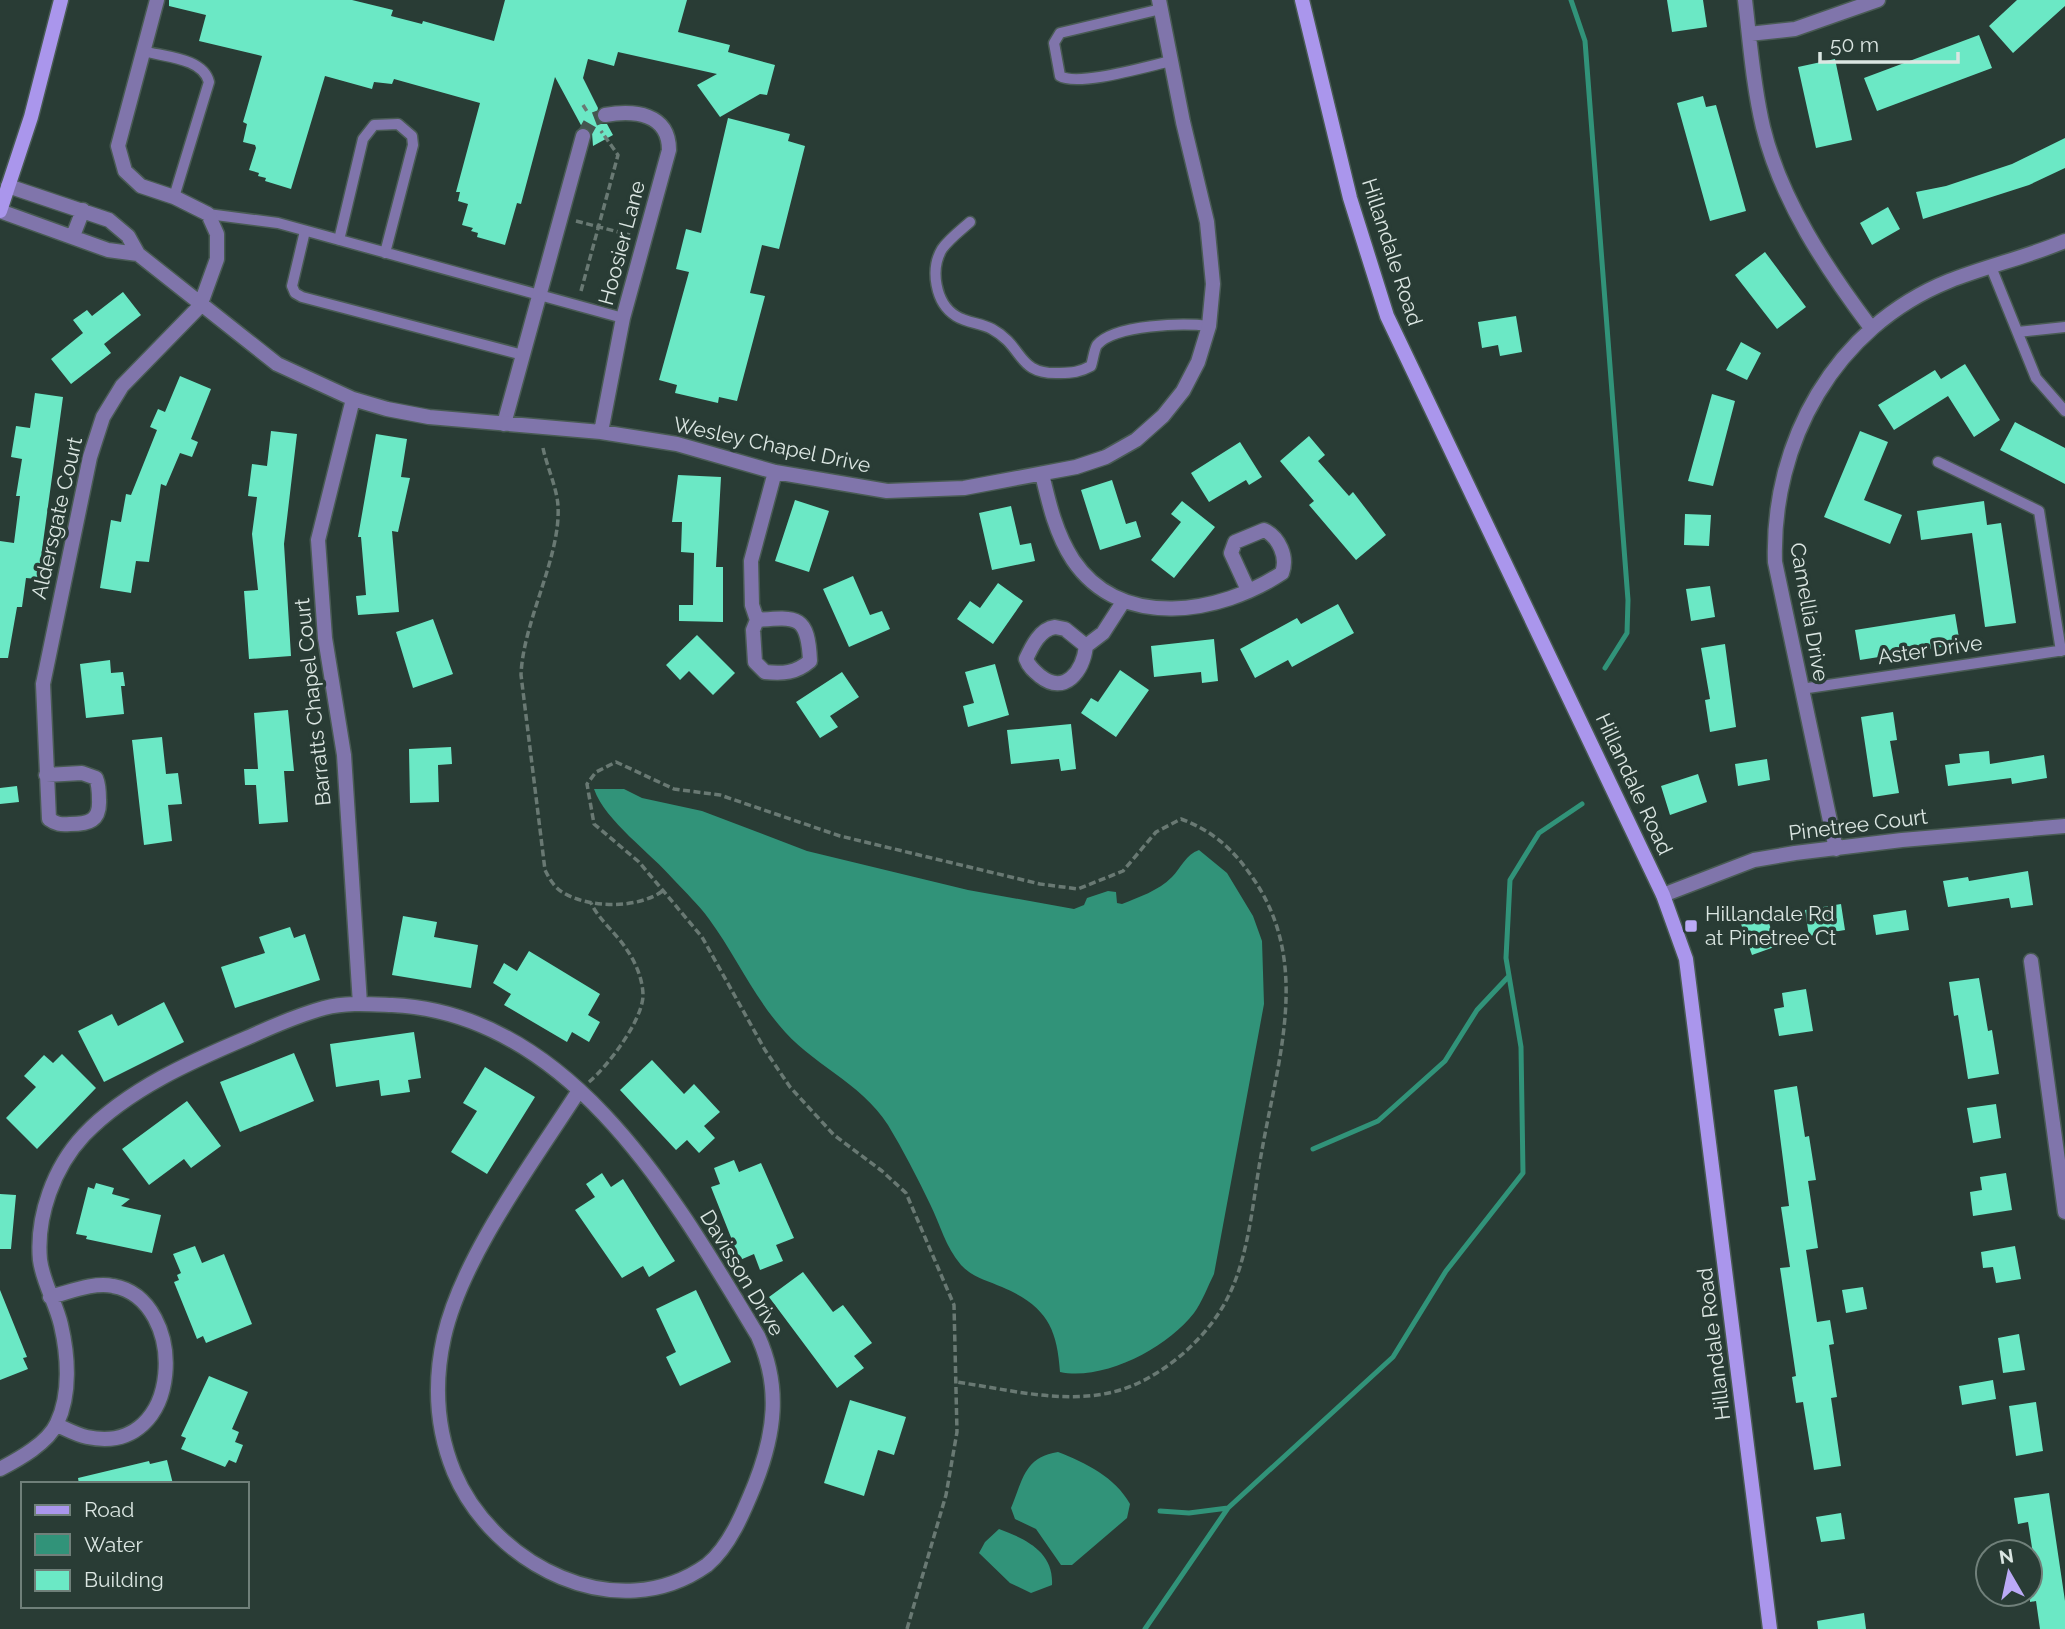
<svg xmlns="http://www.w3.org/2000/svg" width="2065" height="1629" font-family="Raleway,sans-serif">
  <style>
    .water { fill: #319379 }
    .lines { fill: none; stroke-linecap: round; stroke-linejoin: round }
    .stream { stroke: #319379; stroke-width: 5 }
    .building { fill: #6be8c5 }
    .street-tunnel { stroke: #44564f; stroke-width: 14; stroke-dasharray: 14 7; stroke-linecap: butt }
    .lane-casing { stroke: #495b54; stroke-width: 13 }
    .street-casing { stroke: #495b54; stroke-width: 17 }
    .secondary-casing { stroke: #495b54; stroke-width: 17 }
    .path { stroke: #697973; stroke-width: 3.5; stroke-dasharray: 7 3.5; stroke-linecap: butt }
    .lane { stroke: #8075ab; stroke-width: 10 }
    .street { stroke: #8075ab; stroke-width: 14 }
    .secondary { stroke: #aa96ec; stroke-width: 14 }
    .poi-dot { fill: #bbaaf6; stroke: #293c35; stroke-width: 2.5 }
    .labels { text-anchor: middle; stroke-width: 7; stroke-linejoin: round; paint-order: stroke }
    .street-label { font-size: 21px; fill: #dbe6e2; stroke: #293c35 }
    .poi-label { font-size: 21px; fill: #dbe6e2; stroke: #293c35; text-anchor: start }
  </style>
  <rect width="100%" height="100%" fill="#293c35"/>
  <path class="water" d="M594 789H624L642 798 702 811 807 851 968 890 1074 909 1084 905 1087 898 1108 891 1116 892 1117 903 1122 904C1139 897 1158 891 1172 877 1181 868 1186 854 1199 850L1227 873 1253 916 1262 941 1264 1004 1214 1274C1208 1286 1202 1302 1194 1313 1167 1348 1104 1381 1060 1372 1057 1327 1046 1306 1002 1287 988 1281 972 1277 961 1265 945 1246 941 1226 930 1204 917 1177 903 1150 888 1125 861 1082 810 1064 779 1025 752 993 734 953 709 919 699 905 686 893 674 880 651 853 605 821 594 789Z
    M1058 1452C1086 1463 1115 1477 1130 1504L1127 1518 1072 1565H1061L1036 1529 1015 1519 1011 1508C1023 1480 1024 1457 1058 1452Z
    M999 1529C1026 1539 1054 1552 1052 1585L1031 1593 1010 1583 979 1553 985 1542Z"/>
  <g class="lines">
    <path class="stream" d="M1571 0 1585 41 1628 600 1627 633 1605 668
      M1313 1149 1378 1121 1445 1061 1477 1010 1509 976
      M1160 1511 1189 1513 1228 1508
      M1145 1629 1228 1508 1393 1357 1446 1271 1523 1173 1521 1047 1506 958 1510 880 1539 833 1582 804"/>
  </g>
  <path class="building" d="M169 0H352L393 10 391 16 422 24 423 21 494 41 505 0H687L678 32 730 45 728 52 775 65 767 95 760 94 720 117 697 85 717 74 618 52 614 66 588 59 583 78 598 108 596 117 601 124H607L613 135 593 146 592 133 582 127 555 77 521 204 517 203 505 245 477 237 478 233 471 231 473 228 462 225 468 204 458 201 460 192H456L480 103 394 79 392 84 374 82 372 89 325 76 291 189 265 181 266 178 258 176 259 173 249 170 256 148 255 145 243 142 247 124 243 122 262 56 199 41 206 15 169 6Z
    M1667 0H1703L1707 27 1672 32Z
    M2017 0H2065V6L2013 53 1989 26Z
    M1979 35 1992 68 1877 111 1864 78Z
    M1835 59 1852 140 1816 148 1798 67Z
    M1703 96 1706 107 1716 105 1746 211 1710 221 1677 103Z
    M728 118 790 134 788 141 805 146 779 249 762 245 750 293 765 296 737 401 719 397 718 403 675 393 677 385 659 380 689 272 676 269 686 229 701 233Z
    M2065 138V168L2029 185 1923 219 1916 192 1946 186 2012 164Z
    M1888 207 1900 229 1872 245 1860 223Z
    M1765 252 1806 307 1777 329 1735 275Z
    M123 292 141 315 104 344 111 353 71 384 51 359 83 333 73 320 87 310 92 316Z
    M1516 316 1522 352 1500 356 1498 345 1482 348 1478 322Z
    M1741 342 1761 353 1747 380 1726 370Z
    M1965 364 2000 420 1974 437 1948 396 1894 430 1878 405 1935 370 1941 379Z
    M180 376 211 389 191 439 198 442 192 457 180 453 166 486 161 484 149 562 136 561 131 593 100 588 111 520 121 522 126 494 131 495 157 430 150 427 158 409 165 412Z
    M35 393 63 397 38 579 26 578 22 607H17L8 658H0V541L14 543 20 496H16L22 459 11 457 16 426 30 428Z
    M1712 394 1735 401 1713 486 1688 481Z
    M2015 422 2065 448V484L2000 450Z
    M271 431 297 434 284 544 291 656 249 659 244 591 258 590 252 534 257 497 248 496 252 464 267 466Z
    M1860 431 1888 442 1864 500 1902 515 1890 544 1824 517Z
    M376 434 407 439 401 477 410 478 398 532 392 531 399 612 358 615 356 596 366 595 361 537H358Z
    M1309 436 1325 455 1318 461 1349 496 1353 492 1386 535 1356 560 1309 505 1314 501 1280 461Z
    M1240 442 1262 477 1249 485 1246 480 1209 502 1191 473Z
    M678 475 721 477 716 567H723V622L679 621V605H693L694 553 681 552 682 522H672Z
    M1112 480 1126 524 1136 521 1141 537 1100 550 1081 490Z
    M795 500 829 511 809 572 775 561Z
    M1182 501 1215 527 1174 578 1151 560 1181 522 1171 514Z
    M1984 501 1987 525 2001 523 2016 623 1985 627 1972 533 1921 540 1917 511Z
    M1011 506 1020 545 1031 543 1035 561 992 570 979 513Z
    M1685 514 1711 515 1709 546 1684 545Z
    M853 576 870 615 882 611 890 629 849 647 823 589Z
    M998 583 1023 601 993 644 957 619 970 601 980 608Z
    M1710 586 1715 617 1691 621 1686 589Z
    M1338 604 1354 633 1292 667 1288 660 1255 678 1240 649 1297 618 1301 624Z
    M1955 614 1960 644 1860 660 1855 630Z
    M433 619 453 674 413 688 396 632Z
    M697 635 735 673 713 695 689 671 680 680 666 665Z
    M1214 639 1218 681 1202 683 1201 672 1154 677 1151 646Z
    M1725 644 1736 727 1710 732 1705 700 1710 699 1701 648Z
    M110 660 111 673 123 672 125 686H121L124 714 86 718 80 664Z
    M995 664 1009 715 968 727 963 706 974 703 965 672Z
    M1120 670 1149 690 1116 737 1081 713 1091 698 1098 702Z
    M842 672 859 697 830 716 838 727 820 738 796 702Z
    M288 710 294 771H284L288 822 259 824 256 785H245L244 769H258L254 713Z
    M1893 712 1897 740 1890 741 1899 793 1873 797 1861 717Z
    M1071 724 1076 769 1061 771 1059 759 1011 764 1007 730Z
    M162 737 166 774 178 773 182 804 168 805 172 841 144 845 132 740Z
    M451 747 452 764 438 765 439 802 410 803 409 749Z
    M1989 751 1990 764 2044 755 2047 778 2012 784 2011 778 1948 786 1945 765 1960 763 1959 754Z
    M1767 759 1770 780 1738 786 1735 764Z
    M1698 774 1707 802 1670 815 1661 786Z
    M17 786 19 802 0 804V788Z
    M2028 871 2033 905 2011 908 2009 898 1948 907 1943 881 1968 877 1969 881Z
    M1841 904 1845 930 1809 936 1805 910Z
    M1906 910 1909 930 1876 935 1873 915Z
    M1766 915 1777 946 1752 955 1741 924Z
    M403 916 437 922 434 937 478 945 471 988 392 975Z
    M290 927 294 938 305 934 320 980 235 1008 221 967 265 953 259 937Z
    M529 951 600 994 588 1015 600 1022 589 1042 572 1032 567 1042 504 1005 511 994 493 983 504 963 517 971Z
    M1979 978 1988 1031 1992 1030 1999 1074 1968 1079 1958 1015 1954 1016 1949 982Z
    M1806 989 1813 1031 1779 1036 1774 1009 1784 1007 1782 993Z
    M164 1002 184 1042 104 1082 78 1031 112 1014 118 1026Z
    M414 1032 421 1078 408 1080 410 1092 381 1096 379 1080 336 1087 330 1044Z
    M294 1053 314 1101 240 1132 220 1082Z
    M62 1054 96 1088 37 1149 6 1118 36 1087 24 1076 44 1055 53 1063Z
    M652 1060 684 1094 694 1084 720 1112 704 1126 715 1138 699 1153 687 1140 676 1150 620 1090Z
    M485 1067 535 1097 487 1174 451 1152 477 1111 463 1103Z
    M1797 1086 1805 1137 1809 1136 1816 1180 1808 1181 1818 1248 1806 1250 1817 1322 1830 1320 1834 1344 1829 1345 1837 1397 1831 1398 1841 1466 1814 1470 1803 1402 1796 1403 1792 1377 1796 1376 1780 1268 1790 1267 1781 1207 1789 1206 1774 1090Z
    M187 1101 221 1146 191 1168 184 1159 149 1185 122 1149Z
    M1996 1104 2001 1138 1973 1143 1967 1108Z
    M734 1160 739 1172 761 1163 794 1238 776 1245 783 1261 760 1270 754 1254 740 1260 711 1187 720 1184 714 1168Z
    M602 1173 611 1187 623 1179 675 1261 649 1277 643 1266 622 1278 575 1210 595 1197 586 1184Z
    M2006 1173 2012 1210 1973 1216 1970 1192 1982 1190 1980 1177Z
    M96 1183 114 1188 112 1194 130 1199 121 1206 161 1215 152 1253 86 1239 87 1236 76 1234 88 1187 94 1189Z
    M0 1194 16 1195 11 1249H0Z
    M195 1246 202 1263 224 1254 252 1324 206 1343 203 1336 197 1339 174 1282 179 1280 177 1275 181 1273 173 1254Z
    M2015 1246 2021 1279 1996 1283 1993 1267 1983 1268 1981 1252Z
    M803 1272 833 1312 843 1305 872 1343 854 1356 864 1368 837 1388 769 1297Z
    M1863 1287 1867 1309 1846 1313 1842 1290Z
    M0 1290 27 1357 23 1358 28 1369 0 1380Z
    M696 1290 731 1362 680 1386 666 1357 676 1352 656 1309Z
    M2019 1334 2025 1370 2003 1373 1998 1338Z
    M209 1376 248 1392 232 1429 239 1432 235 1442 243 1445 236 1463 229 1460 225 1467 181 1449 186 1438 181 1436Z
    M1993 1380 1996 1399 1962 1405 1959 1386Z
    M850 1400 906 1417 894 1455 878 1450 864 1496 824 1483Z
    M2036 1402 2043 1451 2016 1456 2009 1406Z
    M167 1460 173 1484H79L78 1478 149 1461 150 1464Z
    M2049 1493 2065 1601V1629H2040L2036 1601 2030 1602V1555L2033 1554 2028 1522 2018 1524 2014 1498Z
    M1841 1513 1845 1539 1821 1542 1816 1517Z
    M1864 1613 1866 1629H1818L1817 1621Z"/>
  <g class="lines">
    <path class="street-tunnel" d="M583 136 592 120 605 115"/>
    <g class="lane-casing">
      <path id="lane" d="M1161 9 1060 33 1054 43 1060 76C1078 87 1148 66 1171 61
        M143 51C165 57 203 58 209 82L174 197
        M208 214 278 223 623 318
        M970 222C961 230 949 239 942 249 930 269 935 303 956 316 967 323 981 323 992 329 1025 347 1016 375 1060 373 1072 373 1080 372 1091 366 1093 360 1094 350 1097 345 1115 324 1184 323 1209 326
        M305 231 292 286 295 293 302 297 523 355
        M339 240 363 139 374 125 398 124 412 136 413 145 385 253
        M1991 267 2036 378 2065 411
        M2018 332 2065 327
        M1938 462 2039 511 2061 651
        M1801 689 2065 650"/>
    </g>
    <g class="street-casing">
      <path id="street" d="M1745 0C1750 42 1753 85 1763 127 1781 201 1826 268 1871 328
        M1749 34 1795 29 1878 0
        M8 186 109 220 128 236 138 254 277 364 353 399 387 409 429 417 601 432 677 444 775 472 887 491 964 488 1076 467 1106 457 1136 440 1163 416 1183 391 1198 362 1209 326 1213 284 1207 222 1183 122 1159 0
        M0 211 108 250 138 254
        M73 236 83 210
        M353 399 318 540 325 638 344 755 360 1004
        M504 424 583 136
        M601 432 623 318 669 150C669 113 634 110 605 115
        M1042 474C1049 504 1056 534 1073 560 1121 631 1220 614 1282 573 1288 557 1279 537 1264 530L1235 542 1231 553 1248 590
        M757 620C798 616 808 616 810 661 796 673 783 674 765 672L755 662 753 630 757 620 752 605 751 561 775 472
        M1055 627 1065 629 1086 646C1083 671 1065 696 1040 676 1034 671 1029 667 1026 659 1032 646 1040 629 1055 627Z
        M1086 646 1103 633 1123 602
        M46 775 82 773 96 778C99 785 99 792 99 800 100 821 89 824 70 824 61 825 56 824 49 819L43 684 90 457 103 417 122 386 200 306 217 259V234L208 214 174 197 141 186 125 171 118 146 157 0
        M1836 849 1775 562C1771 442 1835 327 1949 281 1987 266 2027 257 2065 241
        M1663 895 1754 860 1795 853 1902 840 2065 826
        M2031 961 2065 1212
        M50 1297C70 1292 93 1282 113 1286 189 1299 185 1458 87 1437 77 1435 66 1429 57 1425
        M0 1469C19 1459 48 1443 57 1423 71 1394 68 1355 61 1325 56 1303 43 1283 40 1260 36 1216 54 1167 84 1135 128 1089 192 1061 249 1037 273 1026 299 1015 324 1008 346 1002 370 1004 392 1005 571 1013 676 1200 758 1336 781 1387 775 1433 755 1484 744 1511 730 1546 707 1565 617 1629 493 1565 454 1472 436 1428 434 1382 444 1337 462 1257 533 1162 578 1092"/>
    </g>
    <g class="secondary-casing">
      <path id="secondary" d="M1302 0 1350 198 1387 316 1663 895 1686 959 1770 1629
        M0 211 31 117 61 0"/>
    </g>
    <path class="path" d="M583 105 588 113
      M576 221 630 235
      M581 291 618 155 601 131
      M543 448C547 467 557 488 558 506 561 557 523 621 521 675L545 870C549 878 554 887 562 892 589 909 639 909 664 890
      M589 1082C608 1066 642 1021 643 996 643 980 636 963 627 950 617 934 599 920 591 903
      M907 1629 946 1495 957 1432 954 1305 906 1193 882 1171 834 1135 790 1087 765 1050 702 937 639 862 594 824 587 784 596 772 616 762 674 789 720 795 840 836 1040 884 1078 889 1123 871 1156 832 1181 819C1211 830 1232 848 1250 874 1312 959 1279 1055 1262 1150 1253 1197 1250 1252 1229 1295 1211 1333 1173 1368 1134 1385 1078 1409 1014 1390 956 1382"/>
    <use href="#lane" class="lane"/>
    <use href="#street" class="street"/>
    <use href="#secondary" class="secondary"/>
  </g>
  <rect class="poi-dot" x="1684" y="919" width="14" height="14" rx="3.5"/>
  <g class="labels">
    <g class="street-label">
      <text transform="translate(622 243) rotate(-75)" y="7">Hoosier Lane</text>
      <text transform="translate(1392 252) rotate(72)" y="7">Hillandale Road</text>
      <text transform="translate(772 445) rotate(12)" y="7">Wesley Chapel Drive</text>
      <text transform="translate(57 518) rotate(-77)" y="7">Aldersgate Court</text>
      <text transform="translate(1809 612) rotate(80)" y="7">Camellia Drive</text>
      <text transform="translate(1930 650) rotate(-8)" y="7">Aster Drive</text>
      <text transform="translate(313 702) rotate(-96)" y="7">Barratts Chapel Court</text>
      <text transform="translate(1634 784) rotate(65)" y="7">Hillandale Road</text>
      <text transform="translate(1858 825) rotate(-7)" y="7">Pinetree Court</text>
      <text transform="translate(742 1273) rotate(59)" y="7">Davisson Drive</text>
      <text transform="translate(1714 1344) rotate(-97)" y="7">Hillandale Road</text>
    </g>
    <g class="poi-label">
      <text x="1705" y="921">Hillandale Rd<tspan x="1705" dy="24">at Pinetree Ct</tspan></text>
    </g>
  </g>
  <rect x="21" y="1482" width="228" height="126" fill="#293c35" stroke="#70807a" stroke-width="2"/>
  <rect x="35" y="1505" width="35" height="10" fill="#aa96ec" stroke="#70807a" stroke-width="2"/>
  <text x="84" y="1517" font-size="21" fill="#dbe6e2">Road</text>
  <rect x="35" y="1534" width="35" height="21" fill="#319379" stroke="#70807a" stroke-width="2"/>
  <text x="84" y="1552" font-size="21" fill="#dbe6e2">Water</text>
  <rect x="35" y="1570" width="35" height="21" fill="#6be8c5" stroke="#70807a" stroke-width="2"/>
  <text x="84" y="1587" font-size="21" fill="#dbe6e2">Building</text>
  <g transform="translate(2009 1573) rotate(351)"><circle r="33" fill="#293c35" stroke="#70807a" stroke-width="2"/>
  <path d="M0-5L12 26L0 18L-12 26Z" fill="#bbaaf6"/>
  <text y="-10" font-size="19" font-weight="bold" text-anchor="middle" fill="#dbe6e2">N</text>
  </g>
  <path d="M1820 52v10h138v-10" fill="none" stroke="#dbe6e2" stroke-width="3.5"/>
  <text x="1830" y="52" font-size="21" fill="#dbe6e2" stroke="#293c35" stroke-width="5" paint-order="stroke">50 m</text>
</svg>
